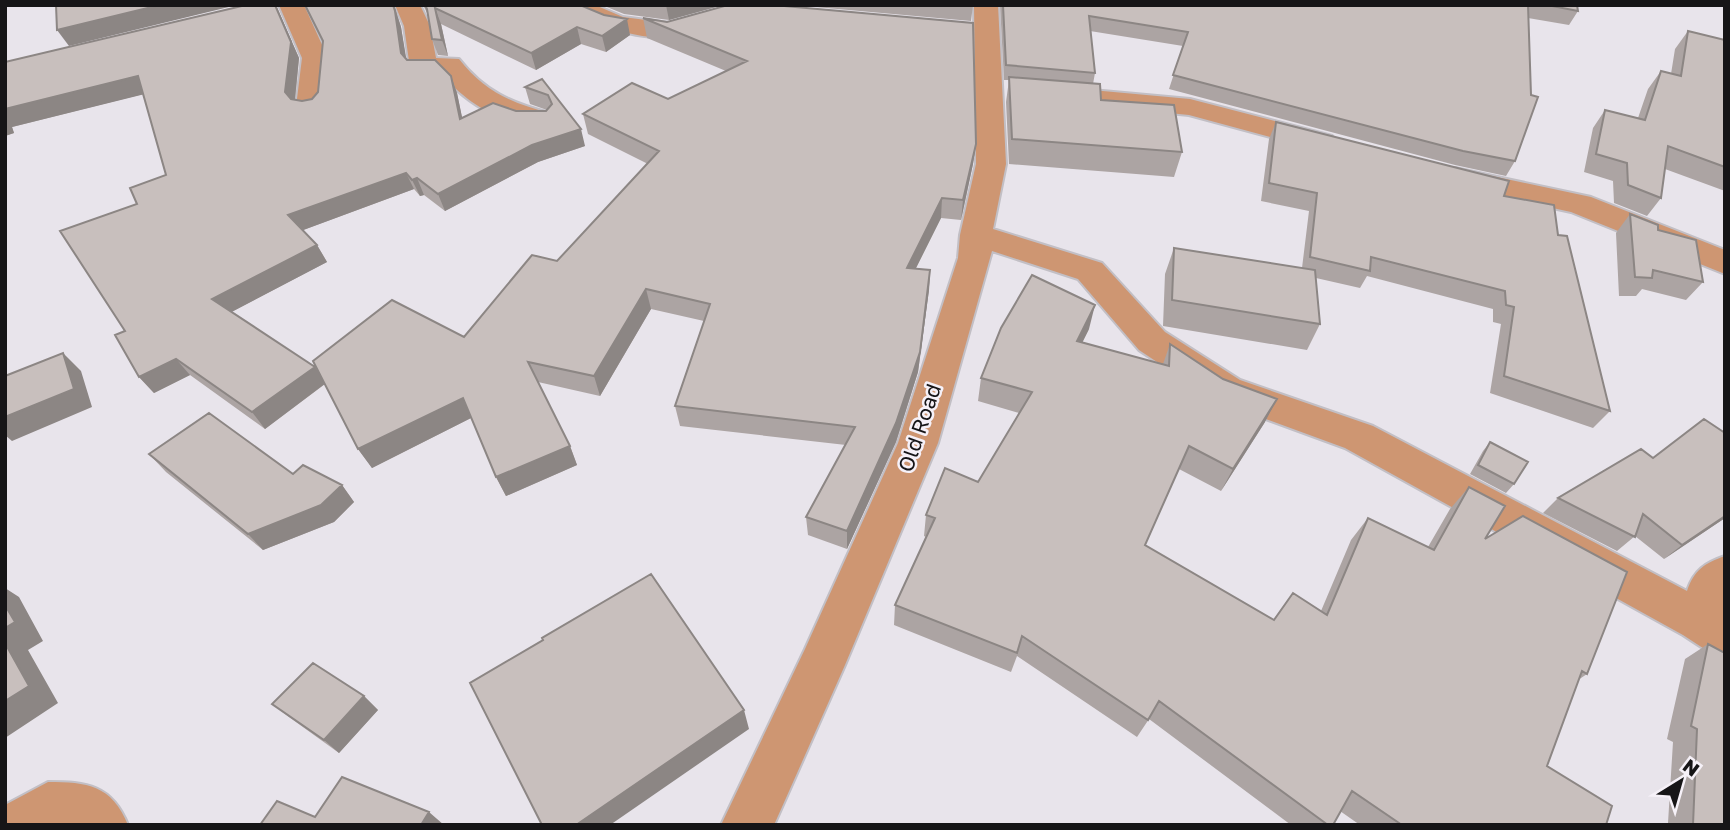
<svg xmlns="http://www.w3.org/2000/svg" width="1730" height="830" font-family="'Golos Text',sans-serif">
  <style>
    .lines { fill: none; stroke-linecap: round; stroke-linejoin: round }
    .minor-casing { stroke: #c2bfc5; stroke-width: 4 }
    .minor { fill: #ce9672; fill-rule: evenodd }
    .wall { fill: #aca4a3 }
    .shaded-wall { fill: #8c8684 }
    .building { fill: #c8bfbd; stroke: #8c8684; stroke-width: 2 }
    .labels { text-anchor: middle; stroke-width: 5; stroke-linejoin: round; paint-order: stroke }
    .street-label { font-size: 21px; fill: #161517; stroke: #f6f1f8 }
  </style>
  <rect width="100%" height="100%" fill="#e8e4eb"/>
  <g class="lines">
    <g class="minor-casing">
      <path id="minor" d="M279 5H304L328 58 324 107 320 113 310 115 300 113 296 107 302 58Z
        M395 5H420L430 26 436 58 459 59C484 91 511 103 550 113L554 119 550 125C514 134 464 102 442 74L424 76 414 74 410 68 404 26Z
        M561 5H595L623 17 669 23 697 15 706 18 710 23C705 30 699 30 691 33 648 46 604 27 564 10Z
        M974 5H998L1006 164 993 229 1102 263 1165 332 1240 380 1373 426 1687 591C1694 570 1705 563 1725 556V658L1709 652 1683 635 1345 448 1214 400 1139 350 1078 279 992 251 938 443 845 665 774 825H721L805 649 898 443 958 258 960 235 976 164Z
        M1048 86 1190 99 1332 136 1337 142 1332 148 1322 151 1189 115 1038 100 1034 94 1038 88Z
        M1455 168 1591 197 1725 250V274L1571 212 1444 184 1440 177 1444 170Z
        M48 782C87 782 112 785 128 825H5V805Z"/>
    </g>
    <use href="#minor" class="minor"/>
  </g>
  <path class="wall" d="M305 5H394L401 27 406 60 451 76 457 93 462 118 516 111H546L547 110 530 104 525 87 542 79 585 146 538 162 445 211 424 195 420 196 414 189 303 230 317 245 327 262 231 312 315 367 319 372 464 337 557 261 648 164 588 134 583 114 668 99 726 71 647 38 643 18 976 144 973 164 961 220 941 218 916 268 930 270 929 290 918 372 896 442 847 549 808 535 806 517 846 445 680 426 675 406 704 321 651 309 600 396 538 382 570 446 577 465 506 496 496 477 471 418 372 468 358 449 325 384 265 429 190 375 154 393 139 377 125 331 137 204 166 175 143 94 12 127 14 133 5 136V62L280 15 299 58 295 100 302 101 312 99 318 92 323 41Z
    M423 5H580L630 35 606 52 581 44 536 70 441 24 448 56 438 55 432 39 428 15Z
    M602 5H723L669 20 624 14Z
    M793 5H973L971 21Z
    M1000 5H1577L1578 11 1569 25 1528 18 1515 161 1506 176 1455 165 1169 89 1183 46 1090 31 1095 73 1093 84 1101 100 1182 152 1174 177 1009 164 1006 102 1009 80H1004Z
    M1688 31 1725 40V191L1665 169 1661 198 1647 216 1614 203 1613 181 1584 172 1593 128 1605 110 1638 118 1648 89 1661 71 1671 74 1675 49Z
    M1276 122 1504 196 1558 235 1610 411 1593 428 1490 393 1501 324 1493 322V309L1367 276 1360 288 1316 278 1320 324 1307 350 1163 326 1165 274 1174 248 1302 268 1309 211 1261 201 1269 139Z
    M1630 214 1658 230 1703 282 1686 300 1642 289 1636 296H1619L1616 233Z
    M1089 329 1082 343 1163 364 1170 344 1265 422 1221 491 1179 469 1145 545 1273 620 1293 593 1321 611 1351 540 1368 518 1428 547 1450 509 1469 487 1485 539 1587 674 1578 680 1547 766 1606 825H1360L1340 811 1333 825H1291L1149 719 1137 737 1017 656 1011 672 894 625 895 605 926 537 924 536 926 515 978 482 1019 413 978 401 981 378Z
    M1725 433V518L1664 559 1635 536 1617 551 1543 513 1558 498Z
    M1490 442 1514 484 1506 493 1470 474 1483 451Z
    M149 454 342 485 354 502 334 522 263 550 166 472Z
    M1708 644 1725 825H1664L1668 823 1673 742 1667 739 1685 659Z
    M364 696 378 710 339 753 289 717 272 704Z"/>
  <path class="shaded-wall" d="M160 5H237L69 46 57 30Z
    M276 5 299 58 294 108 285 92Z
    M393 5H394L401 27 408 69 401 53Z
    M666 5H723L669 20Z
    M435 8 441 24 448 56 442 40Z
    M627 19 630 35 606 52 602 36Z
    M577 27 581 44 536 70 531 53Z
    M138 76 149 93 12 127 14 133 5 136V109Z
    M451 76 457 93 466 136 460 119Z
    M581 129 585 146 538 162 445 211 438 194 532 145Z
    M976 144 973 164 961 220 963 200Z
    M406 173 414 189 298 232 288 215Z
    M417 178 424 195 420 196 412 180Z
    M942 198 941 218 906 288 907 268Z
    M317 245 327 262 224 316 212 299Z
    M930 270 929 290 918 372 896 442 847 549V531Z
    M646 289 651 309 600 396 594 376Z
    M1095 305 1089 329 1071 365 1077 341Z
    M63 353 81 371 92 407 12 441 5 435V417Z
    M176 359 190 375 154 393 139 377Z
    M315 367 326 383 265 429 252 412Z
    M463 398 473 417 372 468 358 449Z
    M1277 399 1265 422 1221 491 1233 469Z
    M570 446 577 465 506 496 496 477Z
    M342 485 354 502 334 522 263 550 248 534Z
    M1725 516V518L1664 559 1682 545Z
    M5 588 19 597 43 641 28 650 58 703 5 738Z
    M364 696 378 710 339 753 324 740Z
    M744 710 749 729 610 825H576Z
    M429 812 444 825H421Z"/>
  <path class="building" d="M56 5H160L57 30Z
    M246 5H275L291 42 285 92 291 99 302 101 312 99 318 92 323 41 305 5H393L395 11 401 53 407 60H435L451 76 460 119 493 103 516 111H546L552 104 548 95 525 87 542 79 581 129 532 145 438 194 417 178 412 180 406 173 288 215 317 245 212 299 315 367 252 412 176 359 139 377 115 335 125 331 60 231 137 204 130 188 166 175 138 76 5 109V62Z
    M425 5H580L604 15 627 19 602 36 577 27 531 53 435 8 442 40 432 39 427 9Z
    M728 5H773L973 23 976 144 963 200 942 198 907 268 930 270 920 352 896 423 847 531 806 517 855 427 675 406 710 304 646 289 594 376 528 362 570 446 496 477 463 398 358 449 313 361 392 300 464 337 532 255 557 261 659 151 583 114 632 83 668 99 747 61 643 18 667 22Z
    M1003 5H1528L1531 95 1538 97 1515 161 1463 151 1173 75 1188 32 1089 16 1095 73 1006 65Z
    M1547 5H1577L1578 11Z
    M1688 31 1725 40V167L1668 146 1661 198 1628 185 1627 163 1596 154 1605 110 1645 120 1661 71 1681 76Z
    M1009 77 1100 84 1101 100 1174 105 1182 152 1012 139Z
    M1276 122 1509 181 1504 196 1554 205 1558 235 1567 236 1610 411 1504 376 1514 307 1506 305 1505 291 1371 257 1370 271 1310 257 1317 193 1269 183Z
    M1630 214 1658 225V230L1696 240 1703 282 1653 270 1652 278 1635 277Z
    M1174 248 1315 270 1320 324 1172 300Z
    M1032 275 1095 305 1077 341 1169 366 1170 344 1223 379 1277 399 1233 469 1189 446 1145 545 1274 620 1293 593 1327 615 1368 518 1434 550 1469 487 1505 506 1485 539 1523 516 1627 572 1587 674 1582 671 1547 766 1612 806 1606 825H1402L1352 791 1333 825H1328L1159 701 1148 720 1022 636 1017 653 895 605 935 518 926 515 945 468 978 482 1032 392 981 378 1001 328Z
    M63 353 74 389 5 417V376Z
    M209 413 293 474 303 465 342 485 321 505 248 534 149 454Z
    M1704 419 1725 433V516L1682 545 1643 514 1635 537 1558 498 1641 449 1653 458Z
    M1490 442 1528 462 1514 484 1478 465Z
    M651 574 744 710 576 825H542L470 683 543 640 542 638Z
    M5 605 15 622 5 628Z
    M5 643 29 686 5 701Z
    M1708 644 1725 653V825H1693L1697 729 1691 726Z
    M313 663 364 696 324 740 272 704Z
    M342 777 429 812 421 825H260L277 801 315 817Z"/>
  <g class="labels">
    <g class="street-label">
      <text transform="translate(920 428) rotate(-71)" y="7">Old Road</text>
    </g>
  </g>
  <rect width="1730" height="830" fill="none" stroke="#161517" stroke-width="14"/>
  <g transform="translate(1681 781) rotate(37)" stroke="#f6f1f8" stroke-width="5" paint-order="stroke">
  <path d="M0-5L12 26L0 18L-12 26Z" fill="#161517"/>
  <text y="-10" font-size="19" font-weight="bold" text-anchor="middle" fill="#161517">N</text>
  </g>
</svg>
